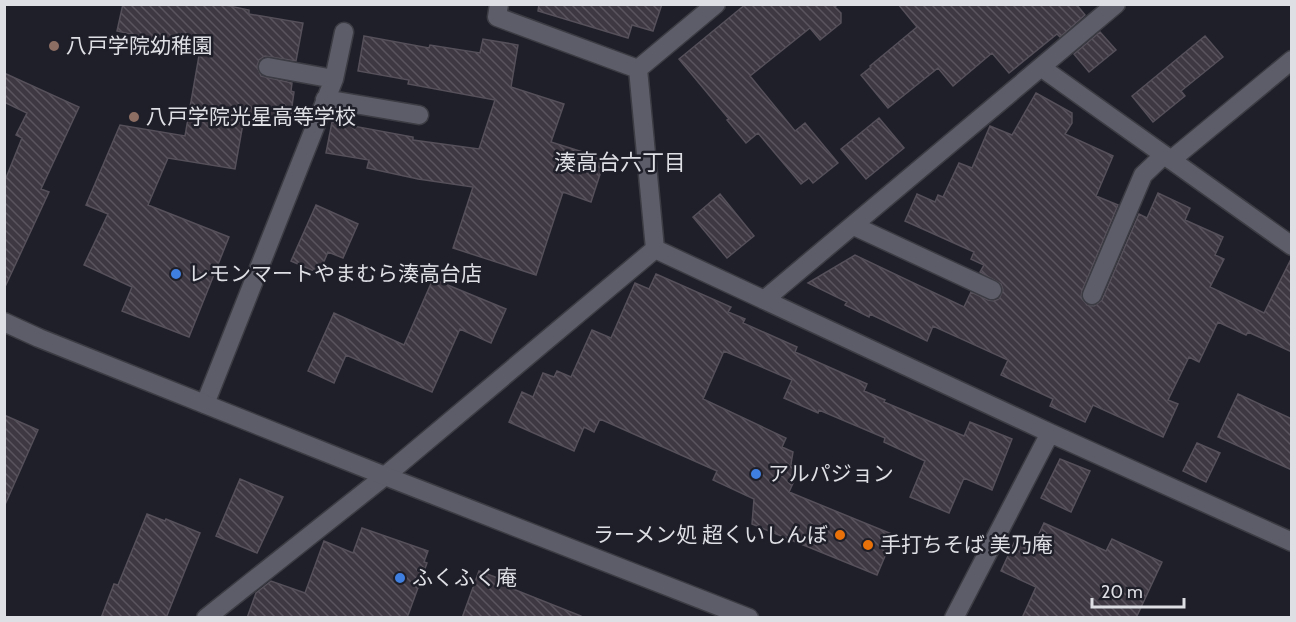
<svg xmlns="http://www.w3.org/2000/svg" width="1296" height="622" font-family="Cabin,'Noto Sans JP',sans-serif">
  <style>
    .building { fill: url(#building-back-hatch); stroke: #55505a; stroke-width: 1.5 }
    .lines { fill: none; stroke-linecap: round; stroke-linejoin: round }
    .minor-casing { stroke: #3c3c44; stroke-width: 21 }
    .tertiary-casing { stroke: #3c3c44; stroke-width: 21 }
    .minor { stroke: #5d5d69; stroke-width: 18 }
    .tertiary { stroke: #5d5d69; stroke-width: 18 }
    .education-dot { fill: #8d6e63; stroke: #1f1f29; stroke-width: 2 }
    .shop-dot { fill: #3f7fe0; stroke: #1f1f29; stroke-width: 2 }
    .food-dot { fill: #e8710a; stroke: #1f1f29; stroke-width: 2 }
    .labels { text-anchor: middle; stroke-width: 5; stroke-linejoin: round; paint-order: stroke }
    .poi-label { font-size: 21px; fill: #dedee5; stroke: #1f1f29; text-anchor: start }
    .neighbourhood-label { font-size: 22px; fill: #dedee5; stroke: #1f1f29 }
  </style>
  <defs>
    <pattern id="building-back-hatch" width="6" height="6" patternUnits="userSpaceOnUse" patternTransform="scale(1.5)"><rect width="6" height="6" fill="#3d3842"/><path d="M-1 5l2 2M0 0l6 6M5-1l2 2" fill="none" stroke="#59545d"/></pattern>
  </defs>
  <rect width="100%" height="100%" fill="#1f1f29"/>
  <path class="building" d="M123 4H220L249 10V14L303 23 296 61 265 56 259 60 257 66 261 76 292 83 291 91 294 92 290 120 245 112 235 169 168 158 148 205 229 237 189 337 122 311 132 287 84 265 108 214 86 205 120 125 185 136 200 50 117 31Z
    M539 4H662L653 31 632 25 628 38 538 11Z
    M746 4H838L835 7 841 13V23L820 40 810 28 750 76 795 131 805 123 838 163 813 183 809 178 801 184 758 133 746 143 727 120 729 119 679 59Z
    M898 4H1076L1085 15 1060 37 1057 34 1009 73 992 53 953 86 938 68 888 108 861 75 871 67 870 66 917 27Z
    M1100 32 1116 50 1089 72 1074 54Z
    M364 36 429 48 430 45 480 53 483 39 518 45 511 87 564 104 551 142 605 159 591 202 563 192 536 275 453 248 473 187 418 179 367 168 369 160 326 153 332 122 413 137V140L479 149 495 100 408 84 409 80 358 71Z
    M1205 36 1223 57 1181 91 1185 96 1153 122 1132 96Z
    M4 73 79 107 41 189 49 192 4 289V183L22 138 16 135 27 113 4 102Z
    M1036 93 1072 113V123L1065 134 1113 156 1096 196 1118 205 1082 291 1081 297 1087 305 1094 306 1102 300 1139 214 1147 218 1158 193 1190 208 1185 220 1223 237 1215 255 1224 259 1210 287 1264 313 1292 257V352L1248 332 1246 335 1218 322 1199 362 1189 357 1168 400 1178 404 1163 437 1093 405 1085 422 1050 406 1053 399 1001 375 1008 360 933 326 927 341 870 314 869 317 845 305 847 302 808 283 855 255 964 307 971 292 988 300 994 301 999 299 1003 290 1001 284 980 272 984 265 971 259 974 252 905 221 917 194 935 202 938 195 943 197 959 163 972 168 990 126 1012 135Z
    M879 118 904 148 866 179 841 149Z
    M720 194 754 236 727 258 693 217Z
    M316 205 358 224 343 258 328 252 319 273 291 261Z
    M656 274 731 307 728 312 745 319 743 323 797 347 795 352 867 384 864 391 885 400 884 402 964 436 970 422 1012 439 992 490 964 478 949 513 910 497 925 461 884 442 885 438 819 410 818 413 784 398 792 380 724 351 703 399 786 438 782 447 793 452 791 464 800 468 789 492 894 535 877 575 752 524 754 499 713 480 717 471 600 419 594 432 584 427 574 451 509 422 522 392 533 397 543 373 554 377 557 371 571 377 592 330 611 338 635 283 649 289Z
    M433 279 506 309 491 343 460 329 432 392 346 355 334 383 308 371 334 313 404 345Z
    M1238 394 1292 419V470L1218 437Z
    M4 415 38 430 4 507Z
    M1197 443 1220 453 1206 482 1183 471Z
    M1060 459 1090 471 1071 512 1041 498Z
    M240 479 283 497 257 553 216 536Z
    M147 514 165 521 166 519 200 533 166 618H101L114 584 118 585Z
    M1044 523 1106 551 1112 539 1162 562 1136 618H1022L1036 587 1001 571 1015 541 1032 549Z
    M362 528 428 551 424 562 427 563 407 618H247L256 593 271 581 305 593 324 541 353 553Z
    M479 571 514 584 513 589 581 616V618H462Z"/>
  <g class="lines">
    <g class="minor-casing">
      <path id="minor" d="M499 4 497 17 638 69
        M268 67 334 79
        M1042 68 1292 246
        M325 99 419 115
        M1171 160 1292 60
        M854 226 992 290
        M655 249 1050 433 1292 542
        M1092 295 1143 175 1164 155
        M764 300 1116 4
        M205 404 334 79 344 32
        M206 618 385 476 655 249 638 69 716 4
        M954 618 1050 433"/>
    </g>
    <g class="tertiary-casing">
      <path id="tertiary" d="M4 322 39 338 385 476 749 618"/>
    </g>
    <use href="#minor" class="minor"/>
    <use href="#tertiary" class="tertiary"/>
  </g>
  <g class="education-dot">
    <circle cx="54" cy="46" r="6"/>
    <circle cx="134" cy="117" r="6"/>
  </g>
  <g class="shop-dot">
    <circle cx="176" cy="274" r="6"/>
    <circle cx="756" cy="474" r="6"/>
    <circle cx="400" cy="578" r="6"/>
  </g>
  <g class="food-dot">
    <circle cx="840" cy="535" r="6"/>
    <circle cx="868" cy="545" r="6"/>
  </g>
  <g class="labels">
    <g class="poi-label">
      <text x="66" y="53">八戸学院幼稚園</text>
      <text x="146" y="124">八戸学院光星高等学校</text>
      <text x="188" y="281">レモンマートやまむら湊高台店</text>
      <text x="768" y="481">アルパジョン</text>
      <text x="828" y="542" text-anchor="end">ラーメン処 超くいしんぼ</text>
      <text x="880" y="552">手打ちそば 美乃庵</text>
      <text x="412" y="585">ふくふく庵</text>
    </g>
    <g class="neighbourhood-label">
      <text x="620" y="170">湊高台六丁目</text>
    </g>
  </g>
  <rect width="1296" height="622" fill="none" stroke="#dedee5" stroke-width="12"/>
  <path d="M1092 598v9h92v-9" fill="none" stroke="#dedee5" stroke-width="3"/>
  <text x="1101" y="598" font-size="18" fill="#dedee5" stroke="#1f1f29" stroke-width="4.5" paint-order="stroke">20 m</text>
</svg>
